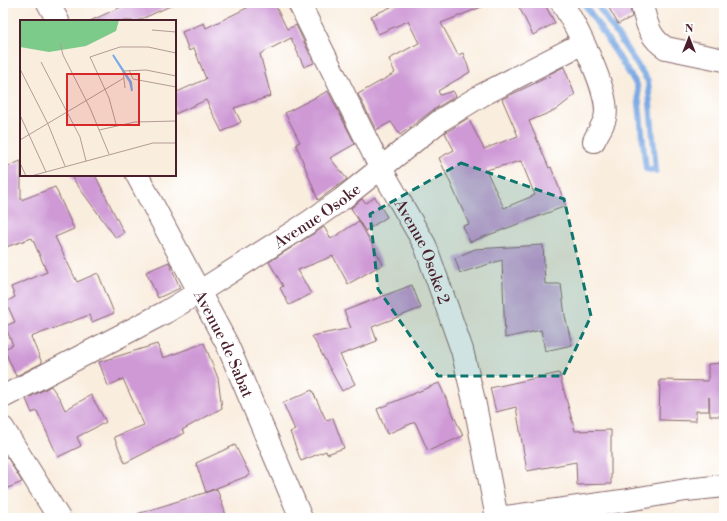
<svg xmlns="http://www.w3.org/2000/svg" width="727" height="521" font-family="'Libre Bodoni',serif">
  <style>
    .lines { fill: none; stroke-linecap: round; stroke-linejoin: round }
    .stream { stroke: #7aa9e4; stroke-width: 6 }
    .building { fill: #ce99d5; fill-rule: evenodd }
    .minor-casing { stroke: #87676a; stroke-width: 24 }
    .minor { stroke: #fff; stroke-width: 22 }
    .marked { fill: #0f766e; fill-opacity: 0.2; stroke: #0f766e; stroke-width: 3; stroke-dasharray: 8 5; stroke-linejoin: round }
    .labels { text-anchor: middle; stroke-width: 3.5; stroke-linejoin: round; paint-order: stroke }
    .street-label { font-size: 16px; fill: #4a1f2b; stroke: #fff }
    .inset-river { fill: none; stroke: #7aa9e4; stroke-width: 2 }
    .inset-road { fill: none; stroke: #b39b96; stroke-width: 1 }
    .view { fill: #d62828; fill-opacity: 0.15; stroke: #d62828; stroke-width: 2 }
    .inset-edge { fill: none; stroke: #4a1f2b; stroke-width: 2 }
  </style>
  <rect width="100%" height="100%" fill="#fff"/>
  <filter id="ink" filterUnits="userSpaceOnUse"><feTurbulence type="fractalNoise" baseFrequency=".025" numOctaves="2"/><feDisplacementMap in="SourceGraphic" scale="8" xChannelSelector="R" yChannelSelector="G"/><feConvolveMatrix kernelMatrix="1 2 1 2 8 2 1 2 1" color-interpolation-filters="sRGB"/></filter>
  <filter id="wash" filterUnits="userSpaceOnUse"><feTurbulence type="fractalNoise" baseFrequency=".012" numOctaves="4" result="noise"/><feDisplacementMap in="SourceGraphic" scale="16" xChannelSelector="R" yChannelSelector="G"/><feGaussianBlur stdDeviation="0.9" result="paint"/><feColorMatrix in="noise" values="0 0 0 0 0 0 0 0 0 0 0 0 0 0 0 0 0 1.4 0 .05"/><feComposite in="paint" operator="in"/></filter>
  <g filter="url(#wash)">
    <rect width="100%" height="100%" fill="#f9edde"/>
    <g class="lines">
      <path class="stream" d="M584 3 637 85 646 169 656 171 648 81 596 3"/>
    </g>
    <g id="blocks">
      <path class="building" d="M130 3H177L137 21H90Z
        M257 3H274L287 29 296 25 314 63 304 67 291 38 260 54 271 96 234 108 241 122 222 132 206 100 175 114V93L206 79 194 48 189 51 182 32 204 23 206 28Z
        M400 3H488L489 4 441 23 458 55 463 53 470 72 438 91 440 95 453 91 456 96 433 110 400 135 391 122 376 130 358 94 395 73 389 59 419 43 408 21 378 34 371 16Z
        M517 3H544L555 23 533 35Z
        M622 3H629L632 17 618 24 609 8Z
        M564 67 575 95 556 110 529 121 549 168 551 167 566 206 470 242 463 226 469 224 439 158 454 150 445 133 468 118 484 149 518 136 502 99 550 76 549 74ZM521 161 535 195 504 208 486 170Z
        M328 91 355 144 330 158 347 179 318 200 296 144 300 142 285 113Z
        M21 161V200L55 187 74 229 55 237 77 282 98 273 114 313 92 322 89 315 31 337 42 363 16 376 4 349 13 345 5 326 15 322 6 302 15 297 11 287 47 272 32 238 3 248V168Z
        M70 175H95L124 233 116 238Z
        M375 197 387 217 365 231 351 208 362 199 366 203Z
        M359 221 383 264 348 284 333 256 298 270 311 294 289 305 280 288 283 286 269 262 324 227 331 239Z
        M543 245 545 284H561L565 316 572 345 545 351 541 330 505 338 502 260 460 273 455 258 475 249Z
        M169 262 180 288 158 298 146 272Z
        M412 285 421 308 372 327 377 341 340 355 355 384 342 391 312 336 351 328 344 311Z
        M204 343 218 378 222 408 182 430 184 433 125 463 114 437 144 425 123 379 108 386 99 362 157 344 163 358Z
        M724 363V416H710L709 397V411H696V421L659 420 660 380 708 381V364Z
        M559 373 575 431 611 430V484L577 485 576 462 527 471 516 407 496 412 490 388Z
        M439 383 463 436 428 451 415 422 387 434 377 409Z
        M51 386 60 399 65 410 91 395 106 422 77 437 81 446 58 457 37 411 32 413 26 399Z
        M312 390 326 420 333 418 344 448 327 454 326 451 301 461 290 432 295 430 283 403Z
        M235 445 250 475 206 492 196 463Z
        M7 457 22 482 8 488 3 480V459Z
        M217 489 227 518H137V514Z"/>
    </g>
  </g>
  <g filter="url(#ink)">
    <use href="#blocks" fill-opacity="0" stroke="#87676a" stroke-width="1"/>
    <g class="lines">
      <g class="minor-casing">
        <g id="minor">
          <path d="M48 3 58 21"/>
          <path id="s1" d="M299 3 380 167 425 245 462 350 475 405 497 518"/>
          <path d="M562 3C575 24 612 95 605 118 603 126 597 134 594 141"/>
          <path d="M641 3C647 22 648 37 666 48L724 60"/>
          <path id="s2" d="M137 175 227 344 301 518"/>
          <path id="s3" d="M3 397 166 312 199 292 309 222 342 199 441 120 482 95 583 43"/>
          <path d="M3 428 59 518"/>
          <path d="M498 518 622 501 686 490 724 486"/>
        </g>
      </g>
      <use href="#minor" class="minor"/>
    </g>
  </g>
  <path class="marked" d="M461 163 564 199 591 316 563 376H438L378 289 370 214Z"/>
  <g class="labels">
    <g class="street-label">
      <text dy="6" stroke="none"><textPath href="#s3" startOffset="363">Avenue Osoke</textPath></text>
      <text dy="6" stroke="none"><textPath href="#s1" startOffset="278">Avenue Osoke 2</textPath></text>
      <text dy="6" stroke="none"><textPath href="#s2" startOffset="190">Avenue de Sabat</textPath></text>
    </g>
  </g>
  <g transform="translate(20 20)">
    <rect width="156" height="156" fill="#f9edde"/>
    <path d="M0 0H99L96 11 66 26 29 32 0 27Z" fill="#7ccb8a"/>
    <path class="inset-river" d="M93 35 111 62 112 71 110 62Z"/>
    <path class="inset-road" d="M132 10 156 12M40 23 43 35 70 88 89 134M21 42 60 117 66 141M0 49 28 104 45 146M109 50 113 59 156 67M105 68 103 51 126 50 156 56M0 95 26 152M96 104 89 78 70 37 100 27H128L156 33M79 110 115 102 156 101M0 120 104 58M0 143 6 156M11 156 133 123H156"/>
    <path class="view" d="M47 54H119V105H47Z"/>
    <rect width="156" height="156" class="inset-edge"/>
  </g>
  <rect width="727" height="521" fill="none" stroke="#fff" stroke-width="16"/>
  <g transform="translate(689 38)" stroke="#ffffff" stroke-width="3" paint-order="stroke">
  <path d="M0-3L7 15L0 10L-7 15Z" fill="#4a1f2b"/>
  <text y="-6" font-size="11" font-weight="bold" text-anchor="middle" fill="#4a1f2b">N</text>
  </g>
</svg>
